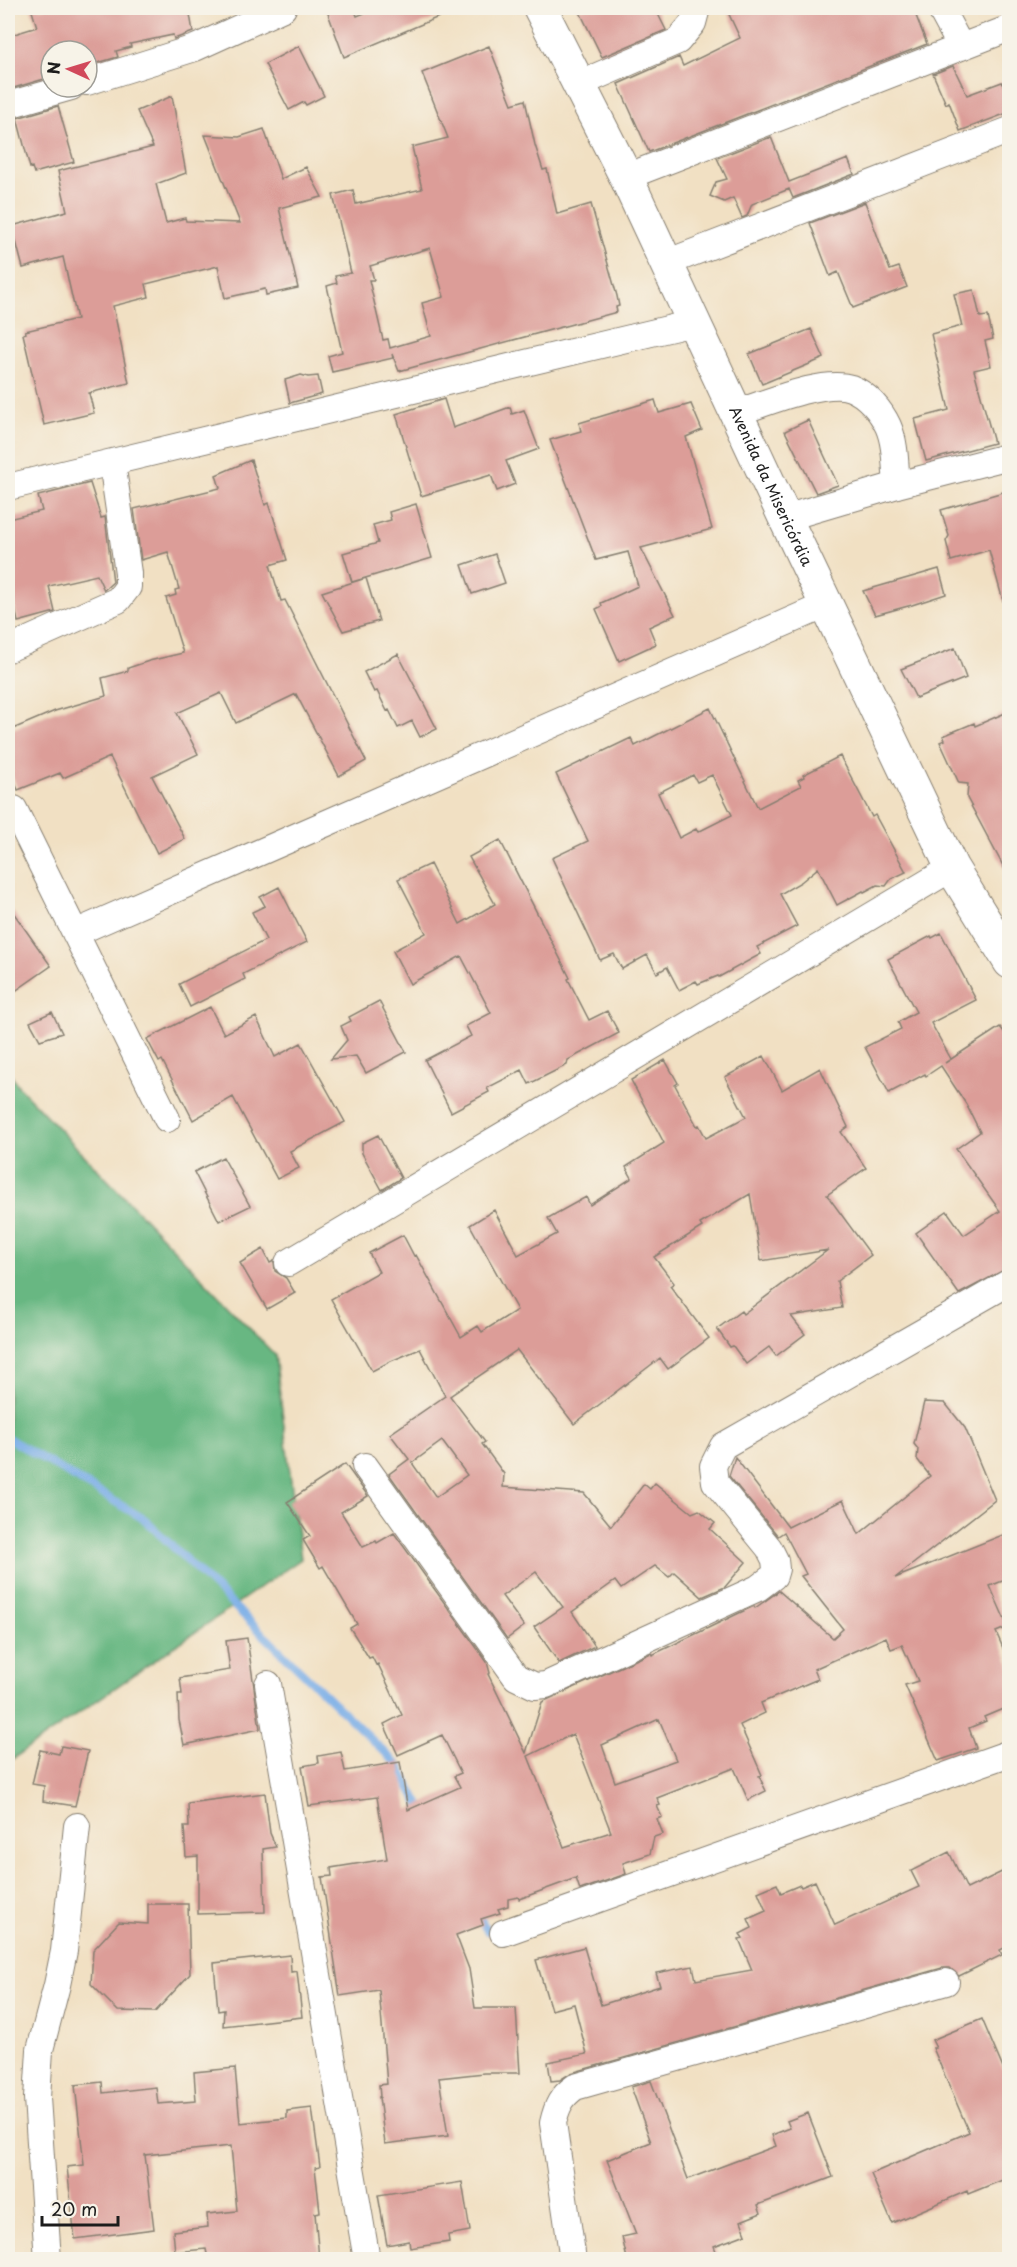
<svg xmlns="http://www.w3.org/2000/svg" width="1017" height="2267" font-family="'Playpen Sans',sans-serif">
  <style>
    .forest { fill: #67b782; stroke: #426a4f; stroke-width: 1.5 }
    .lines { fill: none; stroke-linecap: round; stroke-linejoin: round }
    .stream { stroke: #7aaee7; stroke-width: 8 }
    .building { fill: #dc9d98; fill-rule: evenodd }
    .street-casing { stroke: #867e70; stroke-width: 28 }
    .secondary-casing { stroke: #867e70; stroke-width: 35 }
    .street { stroke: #fff; stroke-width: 26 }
    .secondary { stroke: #fff; stroke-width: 33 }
    .labels { text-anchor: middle; stroke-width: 4.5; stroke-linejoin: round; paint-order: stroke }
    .street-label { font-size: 15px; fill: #1c1c1c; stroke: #f7f3e8 }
  </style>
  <rect width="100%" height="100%" fill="#f7f3e8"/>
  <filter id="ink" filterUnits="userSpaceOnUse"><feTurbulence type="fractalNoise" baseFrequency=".0167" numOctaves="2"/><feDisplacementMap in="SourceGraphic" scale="12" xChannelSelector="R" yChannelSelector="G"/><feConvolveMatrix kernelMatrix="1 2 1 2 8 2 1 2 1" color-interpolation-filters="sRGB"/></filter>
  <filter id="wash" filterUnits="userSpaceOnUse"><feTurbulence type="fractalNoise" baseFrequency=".008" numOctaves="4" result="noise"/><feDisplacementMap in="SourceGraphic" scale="24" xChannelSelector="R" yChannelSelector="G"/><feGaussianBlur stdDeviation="1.35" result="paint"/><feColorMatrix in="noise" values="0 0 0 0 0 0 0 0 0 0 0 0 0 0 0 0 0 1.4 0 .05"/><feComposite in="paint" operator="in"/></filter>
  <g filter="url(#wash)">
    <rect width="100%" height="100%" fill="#f1e0c3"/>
    <path class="forest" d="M8 1071 19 1087 275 1355 301 1559 8 1762Z"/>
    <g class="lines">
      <path class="stream" d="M8 1438 144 1519 398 1765 424 1813
        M478 1914 487 1931"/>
    </g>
    <g id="blocks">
      <path class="building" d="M31 8H189L193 32 174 39 173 35 130 44 131 47 116 51 118 57 87 66V51H51V77L10 89 8 80V36L37 27Z
        M326 8H354L357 16 377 8H460L344 57Z
        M578 8H655L666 30 602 57Z
        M726 8H913L927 44 649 152 618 84 679 57 683 66 740 38Z
        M299 46 324 96 306 105 304 102 289 110 265 64Z
        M489 46 512 104 525 100 535 145 543 170 547 169 557 214 591 204 617 296 619 306 616 307 617 312 399 371 392 354 393 358 332 372 328 356 342 352 327 286 337 283 335 276 351 273 333 195 353 190 356 204 422 189 412 147 448 138 422 73ZM430 248 444 297 422 303 431 336 390 348 388 339 383 340 369 280H374L370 266Z
        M953 66 967 95 1002 82 1010 98V112L960 131 949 102 946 104 933 74Z
        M172 96 186 173 156 184 166 223 185 218 186 221 240 223 205 135 239 137 264 129 281 179 306 167 322 197 279 208 298 288 266 295 265 289 225 298 218 266 146 284 149 297 113 306 129 383 89 393 94 413 44 425 23 334 26 333 25 331 77 319 63 257 23 268 12 226 67 211 58 171 153 147 137 111Z
        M58 106 74 162 34 173 32 167 30 168 17 118Z
        M771 137 789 182 848 159 854 174 793 198 789 189 752 204 747 216 742 218 733 198 724 202 710 196 716 182 727 179 717 158Z
        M865 202 890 270 899 267 907 287 853 308 838 272 830 276 810 223Z
        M974 290 980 317 988 316 993 339 985 341 991 366 974 370 994 443 926 461 915 419 949 410 931 334 962 326 954 294Z
        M811 329 824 358 762 384 749 354Z
        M301 375 308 377 318 376 322 394 290 403 285 380Z
        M444 399 453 428 510 407 512 414 524 410 539 449 506 461 515 484 497 491 491 475 421 496 396 414Z
        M655 400 659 413 691 404 702 430 686 437 712 529 641 548 675 615 649 627 656 644 619 661 596 609 602 606 601 603 638 586 628 552 596 560 550 440 581 431 579 423Z
        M808 420 838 485 816 493 785 431Z
        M251 460 265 505 269 503 287 560 270 565 281 601 285 600 366 761 339 776 296 694 236 723 221 693 177 713 198 754 152 776 185 839 157 853 110 757 63 778 60 773 18 790 8 767V731L55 711 106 696 102 678 128 671V668L149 661 183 653 166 598 176 595 175 590 179 589 168 552 141 560 134 509 220 488 216 475Z
        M90 483 101 518 105 517 113 582 104 590 97 575 49 586 55 612 18 622 8 578V519L42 511 38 496Z
        M1010 490V600L1003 601 989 550 951 561 946 541 949 536 941 510Z
        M416 504 432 558 352 582 343 553 378 543 373 525 391 520 389 512Z
        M495 554 505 583 472 594 462 565Z
        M939 569 946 594 912 605 875 615 863 591Z
        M366 578 379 621 343 631 322 592Z
        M955 648 966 678 916 698 901 669Z
        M398 654 437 729 420 737 412 721 398 728 389 710 387 711 377 691 374 692 364 672Z
        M710 708 758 808 801 786 798 780 804 777 803 775 840 756 872 817 875 815 906 872 891 879 886 886 877 885 864 892 863 891 837 905 818 868 801 882 780 894 797 926 757 947 761 954 719 977 718 976 698 984 696 981 679 990 667 967 657 973 647 955 622 969 614 954 600 960 552 858 588 841 556 774 631 738 635 746ZM693 775 697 782 712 775 732 815 698 832 696 829 679 838 658 793Z
        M1010 711V879L967 798 968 784 959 783 940 742 945 740 943 736 974 723 975 726Z
        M500 840 570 978 568 979 589 1020 607 1011 619 1033 568 1060 567 1065 529 1084 522 1070 487 1088 489 1092 451 1112 425 1060 471 1036 466 1026 491 1013 461 956 410 984 393 951 426 933 398 879 430 864 460 924 495 904 469 857Z
        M279 887 307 942 243 974 245 979 190 1007 179 984 266 940 252 912 265 906 260 897Z
        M8 905 51 966 8 996Z
        M941 933 976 1000 931 1023 951 1059 945 1063 1000 1027 1010 1039V1267L959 1294 916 1233 947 1211 964 1235 1000 1211 956 1149 980 1132 966 1104 941 1066 926 1076 925 1074 889 1093 865 1047 901 1029 898 1022 916 1012 888 959 931 936 932 938Z
        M379 1001 406 1052 366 1073 356 1056 331 1059 347 1040 341 1026 351 1021 349 1017Z
        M210 1007 224 1034 256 1017 275 1057 301 1043 345 1122 290 1151 299 1168 277 1179 233 1097 193 1120 162 1060 159 1062 147 1039Z
        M52 1012 62 1033 40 1040 30 1022Z
        M764 1056 782 1090 820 1068 848 1127 841 1132 866 1168 827 1195 871 1255 837 1281 842 1308 791 1316 805 1334 776 1356 769 1347 746 1364 733 1346 730 1347 717 1329 741 1311 743 1314 828 1250 761 1261 750 1194 700 1224 702 1227 654 1257 674 1283 670 1286 709 1338 668 1369 660 1358 574 1424 517 1350 450 1396 485 1442 482 1444 504 1474 503 1487 584 1493 611 1526 644 1484 650 1489 655 1483 692 1513 699 1510 715 1523 710 1529 746 1562 725 1587 702 1597 674 1572 669 1577 655 1566 621 1589 615 1581 572 1612 595 1646 559 1663 534 1627 563 1607 536 1572 502 1596 524 1626 507 1639 389 1474 409 1459 390 1434 445 1396 420 1349 391 1361 372 1371 331 1299 379 1272 369 1253 403 1235 414 1256 416 1255 461 1337 478 1326 482 1332 517 1310 470 1225 494 1210 518 1255 557 1234 548 1218 586 1197 590 1205 632 1178 626 1167 664 1143 631 1080 665 1060 678 1083 675 1085 697 1126 699 1125 706 1138 746 1117 725 1077ZM442 1441 467 1475 436 1497 412 1463Z
        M378 1135 401 1178 382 1190 362 1153V1143Z
        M223 1157 250 1206 219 1221 194 1172Z
        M263 1249 270 1263 274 1261 275 1271 286 1278 295 1293 267 1309 240 1263Z
        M924 1402 945 1403 965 1428 995 1500 895 1578 1010 1532V1578L990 1586 1008 1627 996 1632 1010 1664V1706L984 1717 986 1721 969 1728 976 1748 938 1761 905 1685 918 1681 902 1645 891 1649 886 1637 814 1669 818 1679 761 1703 765 1713 740 1725 762 1775 759 1776 766 1791 748 1800 734 1768 657 1798 660 1805 657 1806 662 1817 657 1819 663 1834 654 1837 650 1854 623 1863 626 1874 580 1890 576 1878 519 1899 518 1897 508 1899V1906L498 1909 500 1913 481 1919 483 1925 456 1935 469 1969 475 2008H516L520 2073H484L439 2078 448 2136 385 2144 379 2097H380L379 2085 387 2084 379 1990 340 1996 322 1877 332 1876 331 1868 387 1859 377 1797 309 1806 302 1766 319 1763 318 1756 341 1752 345 1771 400 1762 408 1810 460 1787 454 1776 461 1773 442 1735 398 1755 384 1724 402 1715 378 1664 376 1665 372 1657 369 1658 350 1628 357 1624 323 1566 320 1568 303 1540 310 1536 287 1502 345 1464 368 1496 341 1512 363 1547 376 1541 377 1543 394 1533 487 1662 490 1673 488 1674 526 1753 542 1702 651 1653 652 1655 754 1606 755 1608 779 1591 833 1638 843 1629 801 1576 806 1574 784 1532 778 1536 729 1476 735 1457 788 1527 843 1500 859 1534 930 1476 917 1459 918 1449 914 1444ZM659 1719 676 1760 615 1782 602 1745ZM573 1734 611 1832 564 1847 528 1756Z
        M247 1638 260 1729 184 1745 179 1720 178 1694H182L180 1678 230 1670 226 1641Z
        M61 1746 88 1751 75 1806 43 1801 44 1786 32 1784 40 1750 59 1754Z
        M265 1793 270 1833 276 1847 263 1849 265 1912 198 1914V1856L186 1857 184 1827H189L188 1803Z
        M949 1852 967 1889 1010 1868V1945L1000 1950 1002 1955 959 1976 950 1968H942L571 2073 560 2080 551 2081 548 2062 587 2054 574 2004 551 2010 536 1960 584 1947 601 2005 660 1986 656 1973 693 1966 696 1980 752 1970 739 1939 743 1938 740 1934 752 1928 748 1919 766 1911 758 1892 777 1884 781 1893 800 1885 801 1887 815 1881 835 1925 919 1887 911 1871Z
        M148 1904H188L190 1974 155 2012 118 2011 91 1984 93 1950 119 1922 148 1924Z
        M290 1955 291 1972 297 1971 302 2017 223 2026 224 2010 218 2011 214 1963Z
        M982 2019 1010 2085V2177L968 2194 967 2191 892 2223 871 2174 969 2132 933 2048H936L932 2040Z
        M235 2068 240 2123 287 2118V2111L312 2108 320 2167 315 2168 320 2212 315 2213 319 2259H208L206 2249 175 2252 173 2231 208 2227 207 2214 237 2211 231 2146 145 2155 154 2229 75 2239 67 2167 84 2165 75 2085 102 2082 103 2093 156 2087 158 2104 196 2101 194 2072Z
        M651 2081 688 2179 776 2146 772 2135 790 2128 787 2121 808 2113 833 2177 758 2205 761 2213 741 2221 746 2234 714 2246 719 2259H627L622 2237 636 2234 607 2160 651 2142 631 2087Z
        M462 2182 470 2231 448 2235 449 2242 410 2248 409 2241 387 2245 378 2195Z"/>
    </g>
  </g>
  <g filter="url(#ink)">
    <use href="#blocks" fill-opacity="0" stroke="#867e70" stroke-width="1.5"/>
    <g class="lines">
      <g class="street-casing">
        <path id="street" d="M940 8 961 47
          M87 82 195 48 283 8
          M579 84 678 41 693 23 697 8
          M8 105 71 87
          M626 177 1010 28
          M666 263 1010 130
          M735 413C762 405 824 378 851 388 867 394 881 411 888 426 896 444 895 466 897 485
          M8 487 693 323
          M785 518 897 485 1010 456
          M8 649 118 600 128 587V573L112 462
          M14 809 167 1119
          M75 933 826 605
          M288 1263 952 868
          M365 1466 516 1677 535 1686 546 1685 758 1588 774 1576 776 1569 775 1560 769 1548 715 1482 713 1466 723 1446 1010 1282
          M268 1684 367 2260
          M503 1933 1010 1753
          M48 2260 37 2098 40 2050 57 1985 64 1951 77 1826
          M573 2260 553 2123C557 2106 561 2097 575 2087L946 1982"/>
      </g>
      <g class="secondary-casing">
        <g id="secondary">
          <path id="s1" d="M540 8 626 177 785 518 952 868 1010 962"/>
        </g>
      </g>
      <use href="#street" class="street"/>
      <use href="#secondary" class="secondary"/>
    </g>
  </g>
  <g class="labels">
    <g class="street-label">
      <text dy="5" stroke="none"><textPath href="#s1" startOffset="531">Avenida da Misericórdia</textPath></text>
    </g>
  </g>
  <rect width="1017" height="2267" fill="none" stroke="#f7f3e8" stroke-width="30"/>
  <g transform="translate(69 69) rotate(274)"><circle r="28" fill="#f7f3e8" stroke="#9f9d96" stroke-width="1.5"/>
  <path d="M0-4.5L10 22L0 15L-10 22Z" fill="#d1495b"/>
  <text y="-9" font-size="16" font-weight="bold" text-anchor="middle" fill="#1c1c1c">N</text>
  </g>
  <path d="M42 2216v9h76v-9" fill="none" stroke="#1c1c1c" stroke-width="3"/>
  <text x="51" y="2216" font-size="18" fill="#1c1c1c" stroke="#f7f3e8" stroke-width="4.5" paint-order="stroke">20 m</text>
</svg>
